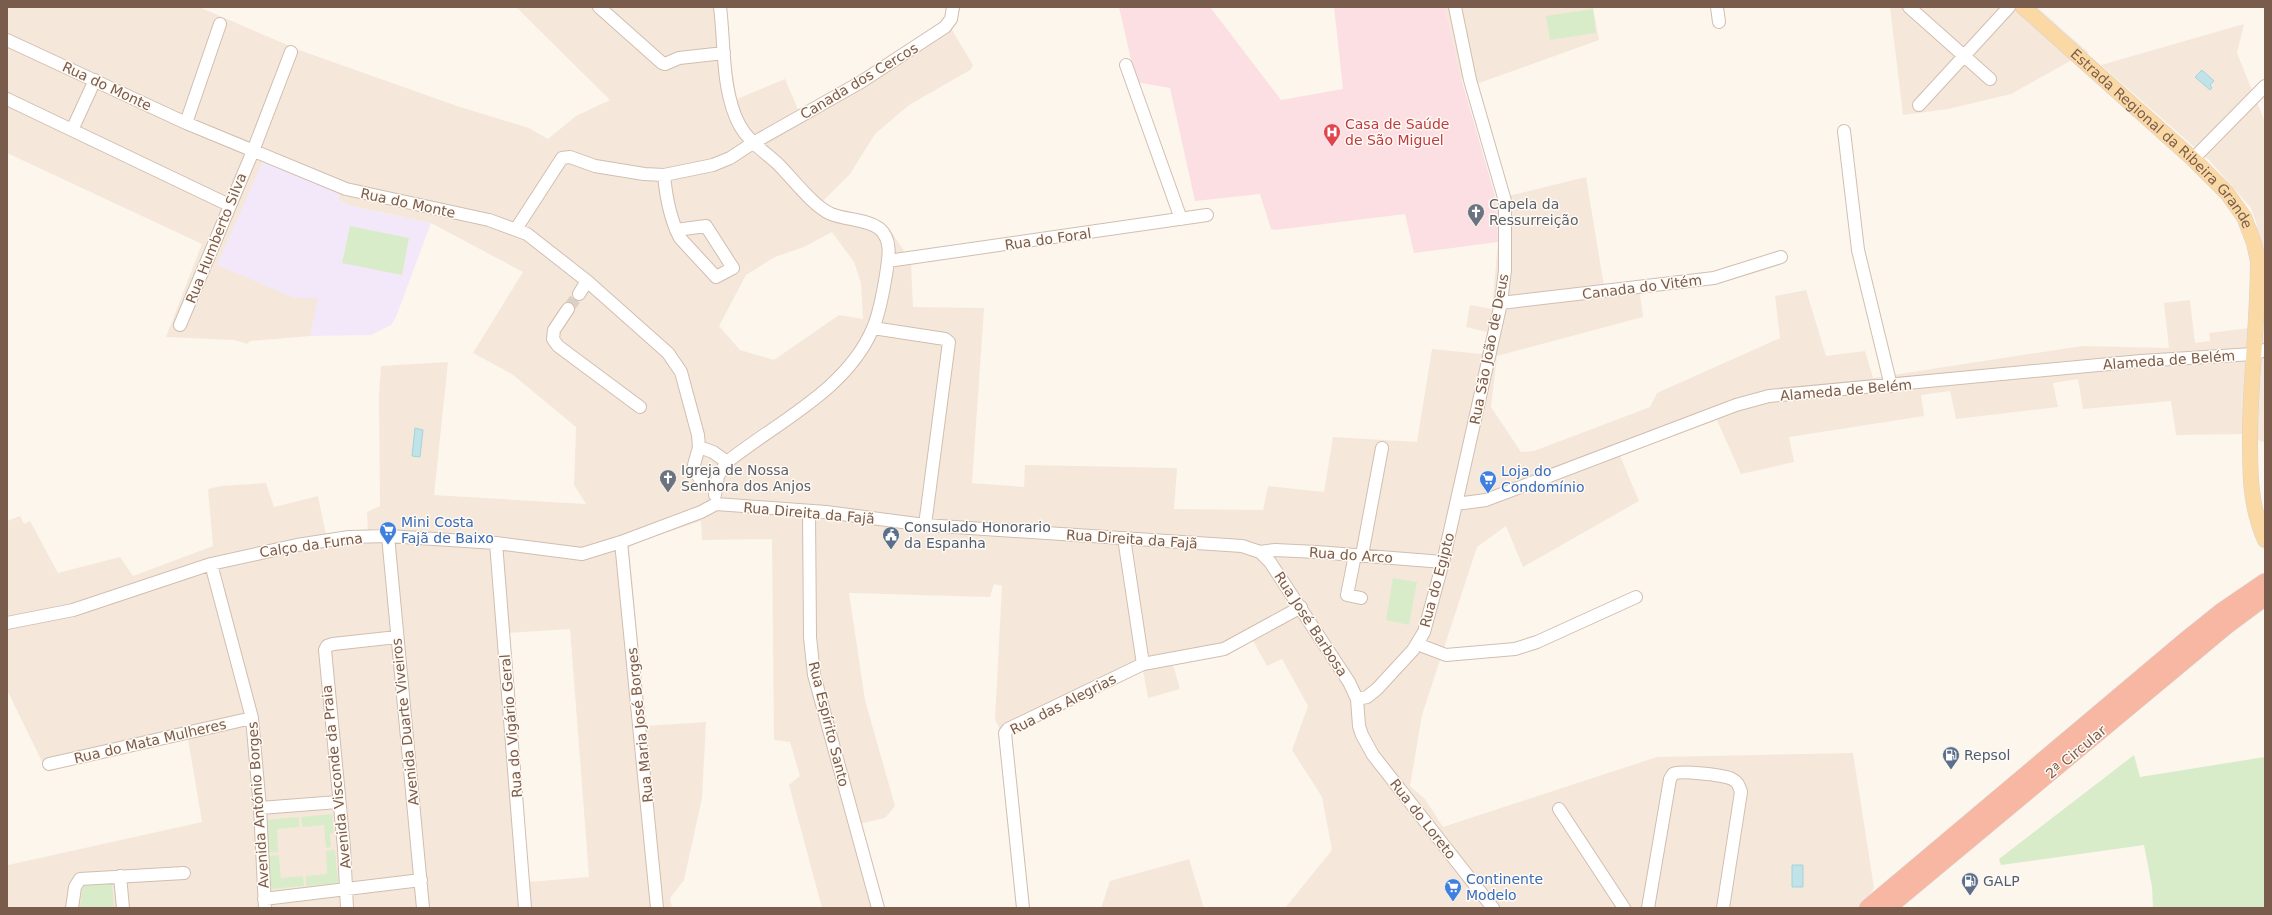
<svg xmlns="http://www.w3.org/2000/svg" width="2272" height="915" font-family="'DejaVu Sans',sans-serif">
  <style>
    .residential { fill: #f5e8da; fill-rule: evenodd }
    .education { fill: #f3e8fa }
    .medical { fill: #fbdfe3 }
    .green { fill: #d8ecc9 }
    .water { fill: #bfe3e8; stroke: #a5d3da }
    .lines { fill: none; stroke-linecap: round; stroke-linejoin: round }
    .minor-tunnel { stroke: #dcd0c4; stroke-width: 12; stroke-dasharray: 12 6; stroke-linecap: butt }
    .minor-casing { stroke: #d1beb0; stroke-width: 14 }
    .major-casing { stroke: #dad1cd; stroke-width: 16 }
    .highway-casing { stroke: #dad1cd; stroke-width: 18 }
    .minor { stroke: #fff; stroke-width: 12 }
    .major { stroke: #fbd9a5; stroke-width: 15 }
    .highway { stroke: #f7b7a3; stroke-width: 17 }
    .labels { text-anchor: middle; stroke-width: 3; stroke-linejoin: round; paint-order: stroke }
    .street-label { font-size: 14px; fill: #7a5c4d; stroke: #fffaf3 }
    .health-label { font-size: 14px; fill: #be3a42; stroke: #fffaf3; text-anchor: start }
    .worship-label { font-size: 14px; fill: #5b616d; stroke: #fffaf3; text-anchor: start }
    .shop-label { font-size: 14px; fill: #366cbe; stroke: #fffaf3; text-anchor: start }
    .service-label { font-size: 14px; fill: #4e5e75; stroke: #fffaf3; text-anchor: start }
  </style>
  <rect width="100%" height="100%" fill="#fdf6ec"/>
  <path class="residential" d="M7 7H199L299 50 457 106 529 128 548 139 576 116 610 100 516 7H722L737 99 785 79 800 114 881 66 949 15 950 7H961L952 30 973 65 970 70 909 105 875 134 850 174 823 201 830 208 883 223 893 234 911 262 913 307 984 308 972 483 1024 487 1025 465 1177 468 1174 509 1263 510 1268 486 1324 492 1333 437 1417 442 1432 349 1482 354 1487 332 1466 327 1470 305 1492 309 1498 242 1496 199 1586 177 1604 286 1639 287 1643 317 1497 356 1491 407 1521 452 1534 451 1650 407 1657 393 1780 338 1775 296 1806 290 1826 356 1865 351 1873 378 2082 346 2169 348 2164 303 2190 300 2195 343 2210 341 2209 333 2250 328 2251 264 2247 242 2257 225 2251 208 2209 160 2101 65 2244 24 2237 53 2265 122V443L2245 434 2176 435 2171 401 2083 409 2078 379 2053 383 2058 407 1956 419 1950 391 1921 395 1924 416 1789 437 1794 462 1741 474 1717 420 1620 456 1639 501 1523 567 1506 526 1477 547 1422 715 1410 786 1425 799 1443 827 1657 757 1853 753 1874 888 1865 903 1859 908H1285L1332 850 1322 797 1292 750 1308 706 1282 659 1267 666 1252 639 1172 661 1180 689 1148 698 1143 670 1003 736 995 719 1002 586 994 584 990 597 849 593 865 700 895 806 885 818 859 824 882 908H822L789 785 800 776 790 742 774 740 772 539 702 540 701 521 635 543 629 548 646 726 706 722 702 798 684 880 670 898 672 908H7L8 865 202 822 188 739 46 770 7 690V521L20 516 24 524 30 521 58 573 120 557 133 576 213 546 208 489 221 486 266 483 274 507 318 496 326 535 368 534 367 512 380 506 379 397 381 366 448 362 434 495 586 504 574 485 576 427 512 374 473 353 523 272 431 223 351 206 338 200 339 193 295 298H319L310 336 250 341 247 344 235 340 166 337 202 244 7 153ZM832 232 854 262 861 283 863 319 839 315 774 360 740 350 719 326 746 275 775 257 804 247ZM570 629 589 877 528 882 506 633Z
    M1445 7H1593L1599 40 1479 83 1461 78Z
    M1890 7H2037L2089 53 2072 60 2011 94 1948 109 1903 115Z
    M1189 859 1204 908H1101L1110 881Z"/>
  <path class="education" d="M263 161 339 192 338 200 351 206 431 223 396 317 391 325 371 335 310 336 318 298H295L217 265Z"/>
  <path class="medical" d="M1119 7H1210L1281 100 1343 89 1334 7H1445L1461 78 1496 199 1498 242 1414 253 1405 214 1275 230 1271 229 1260 194 1195 201 1170 88 1136 82Z"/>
  <path class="green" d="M1593 9 1596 33 1550 40 1546 16Z
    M350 226 409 238 402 275 342 263Z
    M1393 578 1417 582 1409 625 1386 620Z
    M2134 755 2140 777 2265 757V908H2153L2152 887 2144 845 2001 865 1999 859Z
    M332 814 334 833 330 834 331 847 326 848 324 825 302 827 301 817Z
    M299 817V827L277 829 278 852 267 853 265 820Z
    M335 850 338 883 306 886V876L327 874 326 851Z
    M279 855 281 878 303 876 304 886 270 889 268 856Z
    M112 883 114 908H80L83 885Z"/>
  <path class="water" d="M2202 70 2214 81 2210 85 2212 88 2210 90 2195 77Z
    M415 428 423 430 420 457 412 456Z
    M1792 865H1803V887H1792Z"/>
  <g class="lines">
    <path class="minor-tunnel" d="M568 309 579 294"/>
    <g class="minor-casing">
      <path id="minor" d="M599 7 662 63 665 64 679 58 724 53
        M1717 7 1719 22
        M1909 7 1990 79
        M7 40 186 123 346 189 489 220 527 234 587 281 668 353 681 372 698 435 699 447 694 465 695 472 702 481 715 488
        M1126 65 1181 219
        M7 99 229 205
        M1919 105 2009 7
        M186 123 220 24
        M72 130 95 80
        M1844 131 1858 250 1891 386
        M2193 159 2265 86
        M664 175C666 197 670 219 680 238L716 277 733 268 706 226 676 230
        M516 229 562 158 570 157 595 166 644 174 664 175 713 165 730 158 753 143 861 82 945 27 951 19 953 7
        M888 261 1207 215
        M579 294 587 281
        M1501 303 1714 278 1781 257
        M568 309 554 330 553 339 558 346 640 407
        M180 325 253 151 291 52
        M873 328 945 339 949 342 925 525
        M699 447 713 452 727 462
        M715 495 718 476 727 462C777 422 847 390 873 328 880 312 883 292 886 275 888 260 893 241 880 229 867 219 846 220 831 214 813 206 793 179 778 164 765 152 749 142 740 126 721 91 725 45 720 7
        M716 504 826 512 925 525 1242 546 1260 552 1270 562 1349 682 1357 699 1359 726 1362 735 1373 755 1493 908
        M1456 504 1486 500 1736 405 1769 396 2141 361 2253 354 2265 350
        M809 511 810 637 814 675 878 908
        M388 536 423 908
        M621 542 657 908
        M496 543 525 908
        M1260 552 1275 550 1317 552 1443 562
        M1355 555 1347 595 1361 598
        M1362 555 1382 448
        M211 564 252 718 260 808 265 908
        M7 623 73 610 211 564 297 545 349 537 388 536 496 543 582 554 621 542 701 512 716 504
        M1417 644 1446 655 1515 649 1537 642 1636 597
        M1143 664 1224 649 1301 607
        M1357 699 1367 697 1377 689 1413 650 1424 632 1443 562 1501 303 1505 270V201L1470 80 1455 7
        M49 764 252 718
        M260 808 338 802
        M1559 809 1624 908
        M120 876 123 908
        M264 899 421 880
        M72 908 75 887 80 879 184 873
        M347 908 344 848 325 650 327 646 333 644 397 637
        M1023 908 1005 733 1008 729 1143 664 1124 538
        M1648 908 1670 779 1673 774C1680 770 1724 775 1732 779 1738 782 1739 786 1741 792L1723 908"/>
    </g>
    <g class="major-casing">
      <g id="major">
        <path id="s1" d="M2023 7 2193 159 2227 193 2244 217 2254 243 2258 261C2258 317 2251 374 2250 430 2250 469 2249 504 2265 540"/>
      </g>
    </g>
    <g class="highway-casing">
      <path id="highway" d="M1868 908 2185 641 2221 612 2265 582
        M1887 908 2226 626 2265 597"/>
    </g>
    <use href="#minor" class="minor"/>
    <use href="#major" class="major"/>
    <use href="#highway" class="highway"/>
  </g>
  <defs>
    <g id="hospital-pin" transform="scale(0.9)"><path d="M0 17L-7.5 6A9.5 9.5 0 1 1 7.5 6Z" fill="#e0444e" stroke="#fffaf3"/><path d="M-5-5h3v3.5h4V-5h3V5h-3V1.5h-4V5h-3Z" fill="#fff"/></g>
    <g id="church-pin" transform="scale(0.9)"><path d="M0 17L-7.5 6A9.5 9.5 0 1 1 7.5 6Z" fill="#6b7280" stroke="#fffaf3"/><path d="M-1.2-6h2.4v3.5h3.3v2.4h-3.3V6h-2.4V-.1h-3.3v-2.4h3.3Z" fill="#fff"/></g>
    <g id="supermarket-pin" transform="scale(0.9)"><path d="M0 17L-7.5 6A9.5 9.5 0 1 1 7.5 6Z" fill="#3f7fe0" stroke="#fffaf3"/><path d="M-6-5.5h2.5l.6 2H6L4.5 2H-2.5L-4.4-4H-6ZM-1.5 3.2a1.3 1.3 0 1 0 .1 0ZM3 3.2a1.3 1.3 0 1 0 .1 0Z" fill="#fff"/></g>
    <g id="civic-pin" transform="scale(0.9)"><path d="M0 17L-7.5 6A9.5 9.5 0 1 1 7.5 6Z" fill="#5c6f8a" stroke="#fffaf3"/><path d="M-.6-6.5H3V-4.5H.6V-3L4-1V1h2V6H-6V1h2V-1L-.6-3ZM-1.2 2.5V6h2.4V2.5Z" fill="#fff"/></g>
    <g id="fuel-pin" transform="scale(0.9)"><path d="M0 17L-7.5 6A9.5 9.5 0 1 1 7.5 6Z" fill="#5c6f8a" stroke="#fffaf3"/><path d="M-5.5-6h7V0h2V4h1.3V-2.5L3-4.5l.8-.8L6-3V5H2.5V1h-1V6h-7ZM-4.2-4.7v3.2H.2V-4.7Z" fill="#fff"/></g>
  </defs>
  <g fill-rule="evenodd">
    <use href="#hospital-pin" x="1332" y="132"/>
    <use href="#church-pin" x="1476" y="212"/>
    <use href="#church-pin" x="668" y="478"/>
    <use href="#supermarket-pin" x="1488" y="479"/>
    <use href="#supermarket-pin" x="388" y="530"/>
    <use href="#civic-pin" x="891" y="535"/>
    <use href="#fuel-pin" x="1951" y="755"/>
    <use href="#fuel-pin" x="1970" y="881"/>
    <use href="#supermarket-pin" x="1453" y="887"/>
  </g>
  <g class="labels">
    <g class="street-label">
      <text transform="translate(859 81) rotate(-31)" y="5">Canada dos Cercos</text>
      <text transform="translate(107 86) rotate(25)" y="5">Rua do Monte</text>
      <text dy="5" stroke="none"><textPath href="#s1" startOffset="192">Estrada Regional da Ribeira Grande</textPath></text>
      <text transform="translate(408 203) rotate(12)" y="5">Rua do Monte</text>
      <text transform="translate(216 238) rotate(-68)" y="5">Rua Humberto Silva</text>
      <text transform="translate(1048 239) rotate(-8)" y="5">Rua do Foral</text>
      <text transform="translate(1642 287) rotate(-7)" y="5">Canada do Vitém</text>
      <text transform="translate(1489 349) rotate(-79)" y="5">Rua São João de Deus</text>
      <text transform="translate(2169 360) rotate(-4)" y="5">Alameda de Belém</text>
      <text transform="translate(1846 390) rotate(-5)" y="5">Alameda de Belém</text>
      <text transform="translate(809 513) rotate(5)" y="5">Rua Direita da Fajã</text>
      <text transform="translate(1132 539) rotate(4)" y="5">Rua Direita da Fajã</text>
      <text transform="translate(311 545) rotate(-8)" y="5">Calço da Furna</text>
      <text transform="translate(1351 555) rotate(4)" y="5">Rua do Arco</text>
      <text transform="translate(1437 580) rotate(-75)" y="5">Rua do Egipto</text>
      <text transform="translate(1311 624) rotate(57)" y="5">Rua José Barbosa</text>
      <text transform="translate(1063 704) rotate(-27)" y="5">Rua das Alegrias</text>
      <text transform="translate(405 722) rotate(-96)" y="5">Avenida Duarte Viveiros</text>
      <text transform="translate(829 724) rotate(76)" y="5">Rua Espírito Santo</text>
      <text transform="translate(640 725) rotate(-96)" y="5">Rua Maria José Borges</text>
      <text transform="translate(511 726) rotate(-95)" y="5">Rua do Vigário Geral</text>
      <text transform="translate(150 741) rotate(-13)" y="5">Rua do Mata Mulheres</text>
      <text transform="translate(2076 752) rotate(-40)" y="5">2ª Circular</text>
      <text transform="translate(336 777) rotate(-96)" y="5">Avenida Visconde da Praia</text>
      <text transform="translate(258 805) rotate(-94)" y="5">Avenida António Borges</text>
      <text transform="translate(1423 819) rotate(52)" y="5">Rua do Loreto</text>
    </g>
    <g class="health-label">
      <text x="1345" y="129">Casa de Saúde<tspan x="1345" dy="16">de São Miguel</tspan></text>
    </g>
    <g class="worship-label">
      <text x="1489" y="209">Capela da<tspan x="1489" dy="16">Ressurreição</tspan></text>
      <text x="681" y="475">Igreja de Nossa<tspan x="681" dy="16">Senhora dos Anjos</tspan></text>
    </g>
    <g class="shop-label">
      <text x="1501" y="476">Loja do<tspan x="1501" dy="16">Condomínio</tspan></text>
      <text x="401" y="527">Mini Costa<tspan x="401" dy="16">Fajã de Baixo</tspan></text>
      <text x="1466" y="884">Continente<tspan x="1466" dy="16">Modelo</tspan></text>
    </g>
    <g class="service-label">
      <text x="904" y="532">Consulado Honorario<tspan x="904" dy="16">da Espanha</tspan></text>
      <text x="1964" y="760">Repsol</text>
      <text x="1983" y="886">GALP</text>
    </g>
  </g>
  <rect width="2272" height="915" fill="none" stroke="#7a5c4d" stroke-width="16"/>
</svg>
